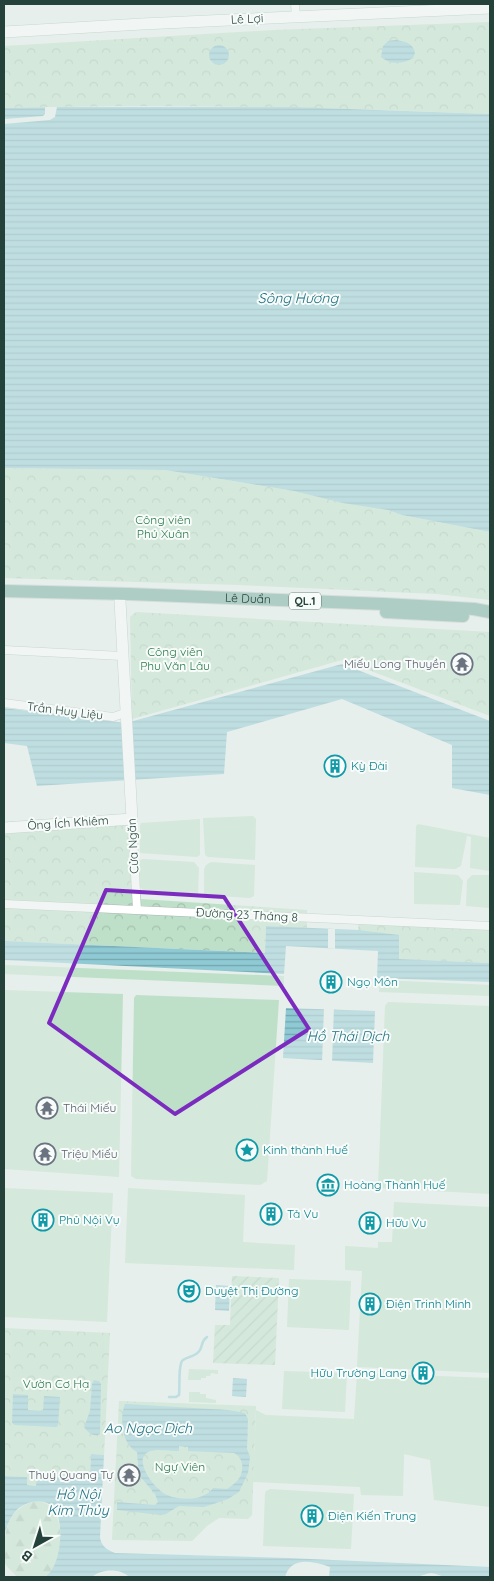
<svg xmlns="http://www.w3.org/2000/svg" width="494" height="1581" font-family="Quicksand,sans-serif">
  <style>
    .grass { fill: #bfe0c8 }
    .forest { fill: url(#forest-firs) }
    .park { fill: url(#park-crowns) }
    .garden { fill: url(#garden-furrows) }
    .water { fill: url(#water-rules); fill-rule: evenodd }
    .pier { fill: #e6efeb }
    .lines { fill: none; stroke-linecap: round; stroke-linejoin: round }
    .stream { stroke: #8ec9d4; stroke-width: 2.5 }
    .street-casing { stroke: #a8b8b2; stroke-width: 9 }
    .secondary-casing { stroke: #a4bbb3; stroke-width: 12 }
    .primary-casing { stroke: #c2cac8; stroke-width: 14 }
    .street { stroke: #fff; stroke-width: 8 }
    .secondary { stroke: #fff; stroke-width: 11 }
    .primary { stroke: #6aa596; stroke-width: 12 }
    .marked { fill: none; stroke: #7b2cbf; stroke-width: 4; stroke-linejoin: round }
    .labels { text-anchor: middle; stroke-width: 4; stroke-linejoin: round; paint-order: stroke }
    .shield { fill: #f7fbf9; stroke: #637a73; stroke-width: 1 }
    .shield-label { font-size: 11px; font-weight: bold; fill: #24423a }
    .street-label { font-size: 12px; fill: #24423a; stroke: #f7fbf9 }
    .park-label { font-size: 12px; fill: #2d7a4b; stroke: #f7fbf9 }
    .worship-label { font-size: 12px; fill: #5b616d; stroke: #f7fbf9; text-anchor: end }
    .culture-label { font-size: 12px; fill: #0d838f; stroke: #f7fbf9; text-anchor: start }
    .water-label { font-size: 14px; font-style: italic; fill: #1c6f80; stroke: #f7fbf9 }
  </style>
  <defs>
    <pattern id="forest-firs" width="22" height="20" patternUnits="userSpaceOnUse" patternTransform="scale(1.25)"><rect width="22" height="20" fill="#bfe0c8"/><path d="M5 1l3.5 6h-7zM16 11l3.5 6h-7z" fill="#a4c1ad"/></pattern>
    <pattern id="park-crowns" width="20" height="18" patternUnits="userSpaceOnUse" patternTransform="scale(1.25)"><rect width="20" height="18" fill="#bfe0c8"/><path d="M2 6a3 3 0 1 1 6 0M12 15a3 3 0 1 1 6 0" fill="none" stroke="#a4c1ad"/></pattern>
    <pattern id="garden-furrows" width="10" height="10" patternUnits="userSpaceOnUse" patternTransform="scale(1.25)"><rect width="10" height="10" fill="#bfe0c8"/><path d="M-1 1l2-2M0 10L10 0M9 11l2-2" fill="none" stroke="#a4c1ad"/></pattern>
    <pattern id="water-rules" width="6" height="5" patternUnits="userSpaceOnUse" patternTransform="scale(1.25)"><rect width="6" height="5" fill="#8ec9d4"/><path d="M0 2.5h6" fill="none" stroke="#74a5ad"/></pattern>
  </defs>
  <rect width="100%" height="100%" fill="#e6efeb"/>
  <path class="grass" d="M253 816 256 819 255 860 208 857 205 855 203 818Z
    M200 819V855L197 857 140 853V826L141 823Z
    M418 824 490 838V871L470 868 471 837 467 836 461 866 455 869 415 867 416 826Z
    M143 859 194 862 199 868 198 894 144 891 140 887 138 861Z
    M211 862 255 865 254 896 250 898 205 895 204 894V869L206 865Z
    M414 872 458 875 463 881 460 905 414 904Z
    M472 875H490V908L466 906 467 880Z
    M4 965 284 976V986L4 974Z
    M380 980 490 985V996L379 992Z
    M4 990 123 994 119 1177 4 1169Z
    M136 995 279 1000 267 1181 260 1185 136 1179 131 1176 134 998Z
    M388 1002 490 1006V1194L378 1188 385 1006Z
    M4 1188 113 1193 107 1322 4 1317Z
    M128 1188 245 1195 243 1242 295 1245 294 1270 125 1263Z
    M394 1202 490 1207V1373L357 1367 362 1271 345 1270V1246L378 1248V1242H392Z
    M289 1279 351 1281 349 1330 287 1327Z
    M189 1369 218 1370V1374L211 1373 210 1376H206V1378H201V1380H188Z
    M284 1371 347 1373 345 1412 282 1409Z
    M357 1373 490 1378V1507L434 1500 430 1460 404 1454 403 1496 361 1495 360 1487 253 1482 256 1410 266 1415 354 1419Z
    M189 1392H200V1394H206V1398L216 1400V1403L189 1402Z
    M270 1489 354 1494 351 1549 263 1546 265 1493 266 1491Z"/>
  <path class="forest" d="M36 1501C72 1502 62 1573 45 1577 37 1579 25 1577 17 1577L4 1563C4 1535 4 1509 36 1501Z"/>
  <path class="park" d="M490 22V114C328 107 166 104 4 108V46L274 30Z
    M4 468 165 470 294 491 388 510 402 515 490 532V600L437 594 240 585 4 578Z
    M136 612 490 632V716L342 660 132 719 130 617Z
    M137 813 138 895 141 899 307 910V928L266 926 265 953 4 941V822Z
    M359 920 490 926V963L398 959 358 930Z
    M4 1328 110 1333 104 1455 91 1454 90 1477 88 1479 38 1476 37 1486 27 1485V1477L4 1476Z
    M119 1401 256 1406 252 1515 248 1519 219 1518 207 1526 192 1541 112 1540Z"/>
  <path class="garden" d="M232 1276 279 1278 275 1365 213 1363 215 1325H230Z"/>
  <path class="water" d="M396 40C406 42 413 43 415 53L413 58C404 64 390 65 381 57L383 46 388 41Z
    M209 55a10 10 0 1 1 20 0a10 10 0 1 1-20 0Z
    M57 107H292L490 114V532L402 515 388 510 343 503 294 491 165 470 4 468V108Z
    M342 664 490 721V795L452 788V745L342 699 227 732 224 774 37 786 27 746 4 743V708L126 723Z
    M266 926 358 930 399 935V959L490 963V982L377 978 378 951 286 946 284 974 4 960V941L265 953Z
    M286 1008 375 1011 373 1063 283 1058Z
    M216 1285 230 1286 229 1311 215 1310Z
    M233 1378 247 1379 246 1397 232 1396Z
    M94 1380 99 1381 101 1384 100 1434C93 1438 88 1432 84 1427L90 1411 92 1384Z
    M13 1394 28 1395V1410L43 1411 44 1396 60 1397 58 1426 56 1427 15 1425 12 1423Z
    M125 1404 228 1410 245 1413 248 1419 247 1449 250 1457 248 1473 239 1492 228 1499 204 1507 179 1506 166 1514 161 1515 117 1510V1502L155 1505 158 1502 155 1494 139 1475 137 1452C122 1445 119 1419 125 1404ZM179 1446 188 1447V1451L234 1453C245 1458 244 1474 237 1481 234 1484 230 1487 227 1489L213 1488C204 1501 181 1501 167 1495 156 1491 132 1460 148 1452 156 1448 170 1451 179 1451Z
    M91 1454 104 1455 100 1537C101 1546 107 1550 115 1553L288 1558 490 1567V1577C481 1577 451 1579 445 1577 432 1573 432 1571 418 1577H329L330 1567C313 1561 291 1556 285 1577H129C120 1568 101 1569 92 1577H45C61 1567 64 1527 56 1511 47 1496 25 1500 15 1512 9 1519 6 1528 4 1537V1476L27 1477V1485L36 1486 37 1476 88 1479 90 1477Z"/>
  <path class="pier" d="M45 107H57L55 117 50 120 4 124V119L43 116 45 114Z
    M328 929H335V949L328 948Z
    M324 1007H334L332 1063H322Z"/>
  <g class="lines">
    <path class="stream" d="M169 1397H176L179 1395C180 1388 178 1363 183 1360 188 1356 196 1357 200 1350 203 1345 201 1341 207 1337"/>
    <g class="street-casing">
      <path id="street" d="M295 4 296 17
        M4 650 122 656
        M4 703 113 717 125 713
        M132 819 137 910
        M4 904 490 926"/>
    </g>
    <g class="secondary-casing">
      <path id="secondary" d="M4 32 142 24 490 8
        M4 828 132 819 120 601"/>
    </g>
    <g class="primary-casing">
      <g id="primary">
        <path id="s1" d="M4 591 129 594 384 604 474 609 490 612"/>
        <path d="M386 612 463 616"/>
      </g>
    </g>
    <use href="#street" class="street"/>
    <use href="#secondary" class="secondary"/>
    <use href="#primary" class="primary"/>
  </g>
  <path d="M0 0H494V1581H0ZM106 890 224 897 309 1029 175 1114 49 1023Z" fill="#e6efeb" fill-opacity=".55" fill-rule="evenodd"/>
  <path class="marked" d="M106 890 224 897 309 1029 175 1114 49 1023Z"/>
  <defs>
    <g id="temple-ring" transform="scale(1.125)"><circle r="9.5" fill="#f7fbf9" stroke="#6b7280" stroke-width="1.5"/><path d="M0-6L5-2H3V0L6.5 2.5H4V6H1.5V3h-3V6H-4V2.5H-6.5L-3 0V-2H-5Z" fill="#6b7280"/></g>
    <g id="building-ring" transform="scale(1.125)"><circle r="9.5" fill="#f7fbf9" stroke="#0f9aa8" stroke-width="1.5"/><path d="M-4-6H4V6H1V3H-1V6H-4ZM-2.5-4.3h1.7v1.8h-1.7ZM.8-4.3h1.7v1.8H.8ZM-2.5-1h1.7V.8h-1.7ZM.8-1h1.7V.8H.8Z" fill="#0f9aa8"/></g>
    <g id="sight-ring" transform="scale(1.125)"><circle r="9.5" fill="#f7fbf9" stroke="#0f9aa8" stroke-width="1.5"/><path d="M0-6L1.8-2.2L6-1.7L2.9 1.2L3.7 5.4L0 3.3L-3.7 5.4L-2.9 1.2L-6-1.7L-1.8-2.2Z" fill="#0f9aa8"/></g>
    <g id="museum-ring" transform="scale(1.125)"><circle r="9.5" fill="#f7fbf9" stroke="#0f9aa8" stroke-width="1.5"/><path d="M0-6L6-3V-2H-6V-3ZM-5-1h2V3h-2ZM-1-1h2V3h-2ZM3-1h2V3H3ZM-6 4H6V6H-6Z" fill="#0f9aa8"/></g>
    <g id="theatre-ring" transform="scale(1.125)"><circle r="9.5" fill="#f7fbf9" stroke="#0f9aa8" stroke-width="1.5"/><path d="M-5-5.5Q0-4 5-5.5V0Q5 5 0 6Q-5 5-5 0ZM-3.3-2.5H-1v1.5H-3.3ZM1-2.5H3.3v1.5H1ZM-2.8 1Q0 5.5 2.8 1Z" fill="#0f9aa8"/></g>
  </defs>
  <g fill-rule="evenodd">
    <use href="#temple-ring" x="462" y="664"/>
    <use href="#building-ring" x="335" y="766"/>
    <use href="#building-ring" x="331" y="982"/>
    <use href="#temple-ring" x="47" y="1108"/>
    <use href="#sight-ring" x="247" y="1150"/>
    <use href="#temple-ring" x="45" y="1154"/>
    <use href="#museum-ring" x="328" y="1185"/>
    <use href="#building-ring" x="271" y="1214"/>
    <use href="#building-ring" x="43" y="1220"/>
    <use href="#building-ring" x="370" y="1223"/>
    <use href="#theatre-ring" x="189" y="1291"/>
    <use href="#building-ring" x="370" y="1304"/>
    <use href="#building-ring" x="423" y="1373"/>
    <use href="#temple-ring" x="129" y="1475"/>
    <use href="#building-ring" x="312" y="1516"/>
  </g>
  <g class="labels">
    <rect class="shield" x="289" y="592.5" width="32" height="17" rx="4"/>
    <g class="shield-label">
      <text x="305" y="605">QL.1</text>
    </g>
    <g class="street-label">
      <text transform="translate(247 19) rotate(-3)" y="4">Lê Lợi</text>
      <text dy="4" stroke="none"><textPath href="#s1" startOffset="244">Lê Duẩn</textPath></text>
      <text transform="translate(65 711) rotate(7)" y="4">Trần Huy Liệu</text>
      <text transform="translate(68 823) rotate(-4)" y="4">Ông Ích Khiêm</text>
      <text transform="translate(133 846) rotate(-93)" y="4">Cửa Ngăn</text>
      <text transform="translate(247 915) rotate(3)" y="4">Đường 23 Tháng 8</text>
    </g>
    <g class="park-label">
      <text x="163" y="524">Công viên<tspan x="163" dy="14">Phú Xuân</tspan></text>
      <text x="175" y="656">Công viên<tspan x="175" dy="14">Phu Văn Lâu</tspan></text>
      <text x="56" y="1388">Vườn Cơ Hạ</text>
      <text x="180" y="1471">Ngự Viên</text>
    </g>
    <g class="worship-label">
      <text x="446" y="668">Miếu Long Thuyền</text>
      <text x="63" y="1112" text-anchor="start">Thái Miếu</text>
      <text x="61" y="1158" text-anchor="start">Triệu Miếu</text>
      <text x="113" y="1479">Thuý Quang Tự</text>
    </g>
    <g class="culture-label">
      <text x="351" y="770">Kỳ Đài</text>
      <text x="347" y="986">Ngọ Môn</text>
      <text x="263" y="1154">Kinh thành Huế</text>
      <text x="344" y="1189">Hoàng Thành Huế</text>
      <text x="287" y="1218">Tả Vu</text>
      <text x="59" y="1224">Phủ Nội Vụ</text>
      <text x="386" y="1227">Hữu Vu</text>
      <text x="205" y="1295">Duyệt Thị Đường</text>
      <text x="386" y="1308">Điện Trinh Minh</text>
      <text x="407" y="1377" text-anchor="end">Hữu Trường Lang</text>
      <text x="328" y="1520">Điện Kiến Trung</text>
    </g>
    <g class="water-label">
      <text x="298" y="303">Sông Hương</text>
      <text x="348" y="1041">Hồ Thái Dịch</text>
      <text x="148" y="1433">Ao Ngọc Dịch</text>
      <text x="78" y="1499">Hồ Nội<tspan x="78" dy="16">Kim Thủy</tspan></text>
    </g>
  </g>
  <rect width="494" height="1581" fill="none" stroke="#24423a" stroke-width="10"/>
  <g transform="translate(35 1546) rotate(219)" stroke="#f7fbf9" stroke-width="4" paint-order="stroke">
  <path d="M0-4L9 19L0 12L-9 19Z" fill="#24423a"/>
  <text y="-8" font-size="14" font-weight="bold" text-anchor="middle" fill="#24423a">B</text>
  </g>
</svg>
